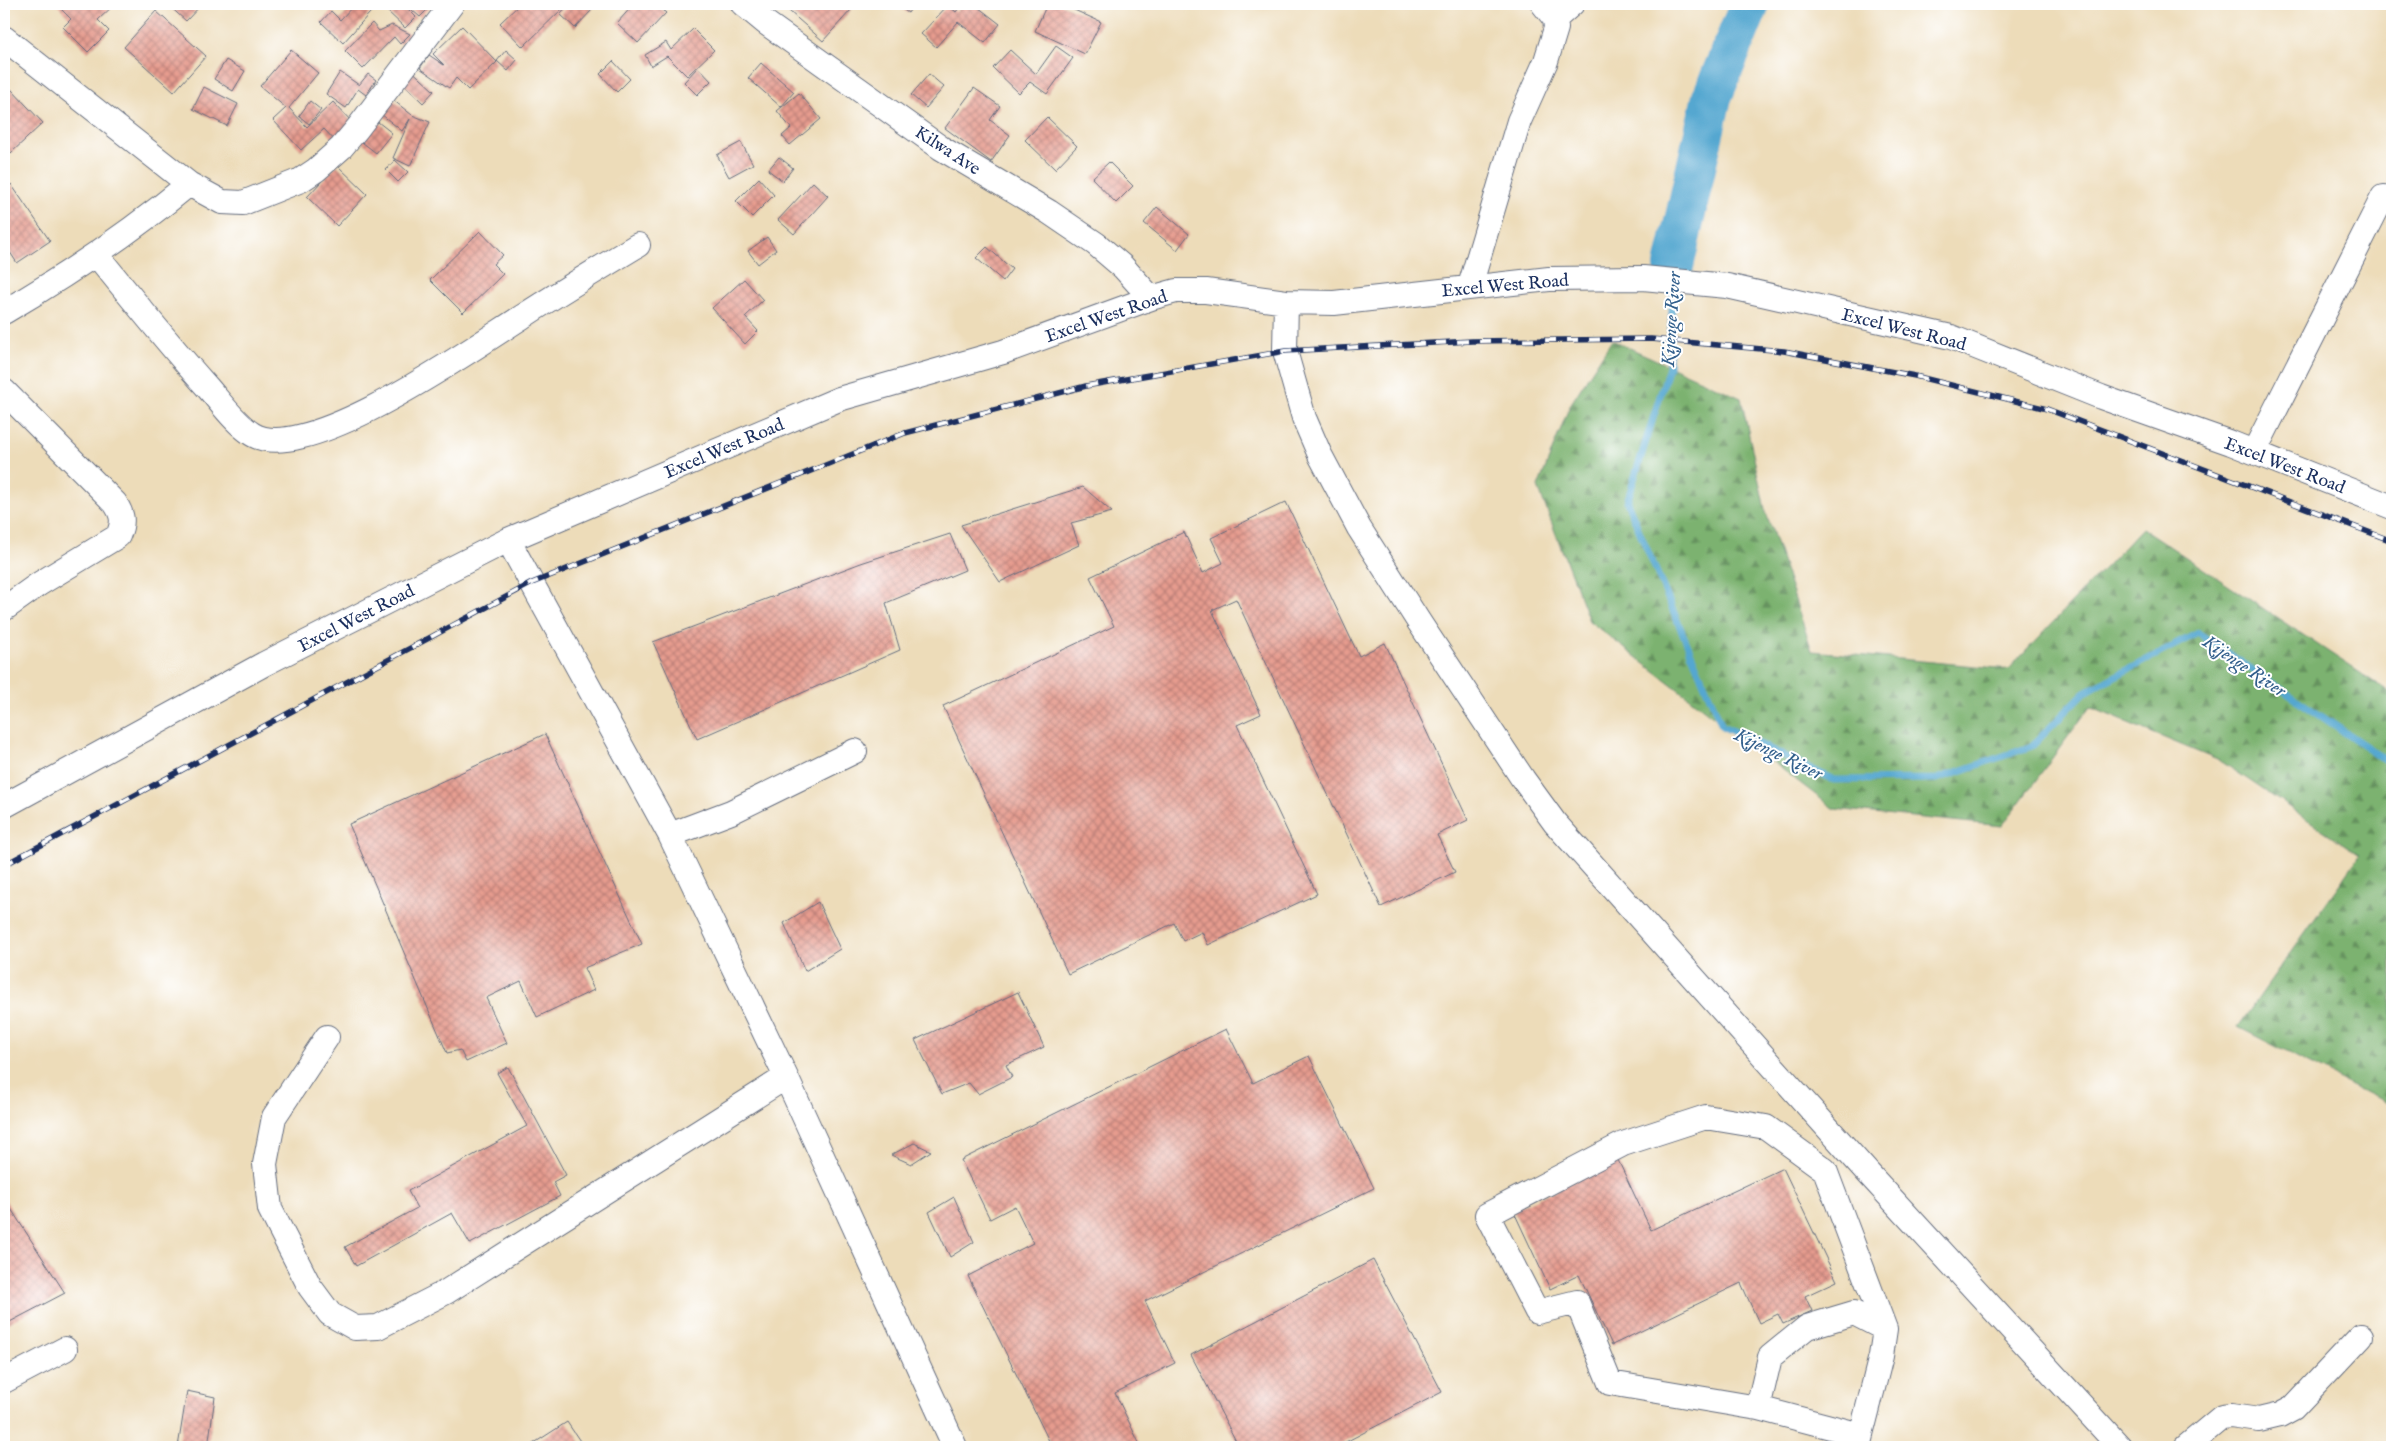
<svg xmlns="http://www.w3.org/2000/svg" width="2396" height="1451" font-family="'IM FELL English',serif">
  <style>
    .forest { fill: url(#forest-firs); stroke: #4c7066 }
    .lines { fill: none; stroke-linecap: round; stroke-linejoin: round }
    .stream { stroke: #55a7d0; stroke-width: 7 }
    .river { stroke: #55a7d0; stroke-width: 40 }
    .building { fill: url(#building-cross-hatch) }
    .minor-casing { stroke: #646c7e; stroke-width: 26 }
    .minor { stroke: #fff; stroke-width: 24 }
    .rail-casing { stroke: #1b2f5e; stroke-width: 5.5 }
    .rail { stroke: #fff; stroke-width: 4; stroke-dasharray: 11; stroke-linecap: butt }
    .labels { text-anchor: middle; stroke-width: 4; stroke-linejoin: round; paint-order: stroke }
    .street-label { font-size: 18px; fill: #1b2f5e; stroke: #fff }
    .water-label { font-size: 19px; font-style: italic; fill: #325f8c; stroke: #fff }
  </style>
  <defs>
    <pattern id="forest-firs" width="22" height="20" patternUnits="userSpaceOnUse" patternTransform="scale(1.25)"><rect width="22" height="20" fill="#7cb26f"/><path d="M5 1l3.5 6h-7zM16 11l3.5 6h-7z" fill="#65915e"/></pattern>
    <pattern id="building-cross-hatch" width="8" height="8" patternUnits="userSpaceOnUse" patternTransform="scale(1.25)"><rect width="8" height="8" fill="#e69b8e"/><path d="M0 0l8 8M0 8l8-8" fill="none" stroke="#ba7f77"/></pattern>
  </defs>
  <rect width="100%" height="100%" fill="#fff"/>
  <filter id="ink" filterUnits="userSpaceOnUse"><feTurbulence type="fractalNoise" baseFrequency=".02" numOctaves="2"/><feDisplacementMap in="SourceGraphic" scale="10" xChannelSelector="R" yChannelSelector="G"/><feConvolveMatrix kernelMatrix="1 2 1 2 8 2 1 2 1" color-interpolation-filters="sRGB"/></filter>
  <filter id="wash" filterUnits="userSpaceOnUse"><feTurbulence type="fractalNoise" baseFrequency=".0096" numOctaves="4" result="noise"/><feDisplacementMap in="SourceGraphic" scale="20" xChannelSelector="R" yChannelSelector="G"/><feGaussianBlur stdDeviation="1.12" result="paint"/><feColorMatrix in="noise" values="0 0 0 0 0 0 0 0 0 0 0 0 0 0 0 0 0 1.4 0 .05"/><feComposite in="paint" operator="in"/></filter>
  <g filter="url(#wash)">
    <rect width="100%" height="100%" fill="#eddcb9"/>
    <path class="forest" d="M1612 340 1741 398 1765 509 1812 651 2009 669 2142 528 2392 694V1106L2238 1027 2360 855 2222 762 2090 707 2002 826 1834 809 1589 621 1538 487 1570 405Z"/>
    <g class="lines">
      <path class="stream" d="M1674 266 1669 367 1627 502 1722 726 1834 780 1937 779 2032 746 2085 692 2198 633 2392 764"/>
      <path class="river" d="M1674 266 1712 97 1750 4"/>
    </g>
    <g id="blocks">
      <path class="building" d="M58 4H115L98 20 109 31 88 52 63 27 71 19 57 5Z
        M167 4H202L186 21Z
        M355 4H378L343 43 321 22 331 11 340 20Z
        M390 4H403L416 17 405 28 385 9Z
        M405 4H433L420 17Z
        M520 4H567L523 47 500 23Z
        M569 4H585L592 10 575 28 560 14Z
        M634 4H656L666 13 638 43 617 23Z
        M781 4H844L851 10 823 41Z
        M895 4H914L908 13Z
        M962 4H974L1000 24 985 43 958 22 936 47 921 34 948 5 956 12Z
        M1047 4H1061L1101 22 1085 54 1035 31Z
        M156 11 206 56 174 92 124 47Z
        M372 23 379 31 392 25 410 34 400 44 394 37 363 69 345 51Z
        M462 26 497 62 468 90 456 78 449 88 420 68 429 55 444 65 433 54Z
        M693 29 714 50 687 76 667 56 651 66 645 55 666 42 671 50Z
        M1056 46 1073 58 1047 94 1030 82 1019 93 993 68 1010 50 1036 74Z
        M291 50 318 73 289 108 307 127 333 102 354 124 364 111 392 133 376 153 349 132 337 143 324 129 301 150 273 120 286 108 260 86Z
        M506 50 517 60 508 71 497 61Z
        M226 60 245 71 233 91 214 79Z
        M613 61 630 79 617 92 600 74Z
        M761 63 794 92 781 107 748 78Z
        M406 65 434 91 423 103 395 76Z
        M698 67 711 81 697 95 684 82Z
        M340 72 359 85 368 74 376 80 366 95 358 89 346 108 326 94Z
        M929 74 944 87 926 108 911 95Z
        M204 87 238 104 227 126 193 109Z
        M974 88 1000 106 990 120 1010 135 991 162 945 128Z
        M11 89 43 123 11 153 4 146V95Z
        M383 92 412 115 430 122 410 166 393 158 410 119 402 131 371 106Z
        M799 93 821 119 790 145 782 136 791 128 777 111Z
        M310 101 321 110 309 124 299 116Z
        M1047 117 1077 146 1055 169 1025 140Z
        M741 142 753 164 729 177 717 155Z
        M779 157 793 168 783 181 768 170Z
        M395 160 408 172 398 182 386 170Z
        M1109 162 1133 186 1116 203 1092 178Z
        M337 165 367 194 337 226 307 197Z
        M759 178 774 195 752 217 736 201Z
        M813 182 828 196 794 234 778 220Z
        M11 184 50 241 17 263 4 243V189Z
        M1157 207 1189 234 1177 250 1144 223Z
        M480 231 503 255 493 264 503 274 463 313 430 280Z
        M767 237 776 250 758 264 748 251Z
        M987 247 1012 269 1003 281 976 258Z
        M744 279 763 300 745 317 758 331 745 344 712 308Z
        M1083 487 1112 512 1071 523 1079 545 1000 582 961 525Z
        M1286 502 1359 656 1385 643 1468 820 1437 835 1455 872 1381 907 1236 599 1212 610 1261 714 1237 725 1317 894 1208 945 1202 932 1183 941 1174 923 1068 974 943 706 1114 626 1090 577 1184 532 1203 573 1223 563 1211 538Z
        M950 534 965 570 886 603 900 650 697 739 653 642 861 563Z
        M545 734 642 944 584 968 594 990 537 1017 521 981 486 998 507 1043 466 1062 460 1050 447 1053 349 824Z
        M818 902 840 949 805 971 784 923Z
        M1018 992 1044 1047 1006 1065 1012 1077 978 1094 969 1083 942 1094 915 1040Z
        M1226 1029 1253 1083 1309 1056 1374 1188 1145 1301 1175 1363 1115 1393 1141 1447H1052L968 1276 1033 1243 1015 1206 990 1219 961 1160Z
        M508 1067 566 1175 553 1182 560 1196 470 1244 452 1213 356 1266 345 1247 417 1208 408 1191 527 1126 497 1073Z
        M914 1143 931 1151 911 1164 891 1155Z
        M1618 1160 1651 1230 1783 1168 1837 1281 1805 1296 1812 1311 1783 1324 1778 1314 1759 1323 1741 1283 1612 1345 1579 1275 1550 1289 1513 1210Z
        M954 1197 974 1242 950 1257 929 1212Z
        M4 1198 65 1293 4 1325Z
        M1373 1260 1442 1392 1336 1447H1239L1191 1355Z
        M187 1391 215 1397 208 1447H178Z
        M567 1422 584 1447H528Z"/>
    </g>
  </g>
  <g filter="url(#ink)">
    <use href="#blocks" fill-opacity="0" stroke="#646c7e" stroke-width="1"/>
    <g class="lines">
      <g class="minor-casing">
        <path id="minor" d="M743 4 766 23 941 148 1049 212 1096 244 1123 267 1151 298
          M1555 19 1572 4
          M4 38 189 184 222 202 243 203 301 180 316 170 341 148 357 129 452 4
          M96 254C133 300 169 345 208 388 221 403 235 423 252 434 305 468 477 345 525 315 562 291 600 268 638 245
          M1470 286 1519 121 1546 61 1556 28 1555 19 1543 4
          M1286 302 1285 351 1304 418 1320 455 1359 528 1419 622 1523 779 1555 823 1868 1173 2120 1447
          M4 312C69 274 131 232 189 184
          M4 391 115 503C123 515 124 522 118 536L39 584 4 609
          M2254 452 2383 197
          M508 540 670 835 786 1077 955 1447
          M4 806 264 664 508 540 839 399 1003 352 1151 298 1176 291H1206L1286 302 1334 303 1549 279 1643 278 1727 286 1951 337 2101 397 2231 443 2392 507
          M670 835 731 812 855 751
          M327 1037 274 1117 265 1164 270 1209 310 1287 330 1314 355 1328 378 1327 446 1292 786 1077
          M4 1381 65 1349
          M1758 1408 1861 1435
          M1858 1447 1881 1356 1885 1329 1825 1170 1766 1127 1706 1117 1623 1144 1487 1215 1537 1312 1577 1302 1610 1383 1758 1408 1770 1357 1807 1327 1854 1313 1885 1329
          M2186 1447 2222 1417 2231 1416 2259 1420 2280 1415 2293 1408 2361 1336"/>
      </g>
      <use href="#minor" class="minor"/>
      <g class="rail-casing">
        <path id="rail" d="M4 865 532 583 905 433 1086 386 1285 351 1472 341 1651 339 1784 351 1915 376 2047 409 2392 541"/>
      </g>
      <use href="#rail" class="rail"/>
    </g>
  </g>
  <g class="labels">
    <g class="street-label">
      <text transform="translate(948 150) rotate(33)" y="6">Kilwa Ave</text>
      <text transform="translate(1505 285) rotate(-5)" y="6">Excel West Road</text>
      <text transform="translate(1106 316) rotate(-19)" y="6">Excel West Road</text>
      <text transform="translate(1904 329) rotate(14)" y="6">Excel West Road</text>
      <text transform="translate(724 448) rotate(-23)" y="6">Excel West Road</text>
      <text transform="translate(2285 465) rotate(21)" y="6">Excel West Road</text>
      <text transform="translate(356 618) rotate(-27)" y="6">Excel West Road</text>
    </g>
    <g class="water-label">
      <text transform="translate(1670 319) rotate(-86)" y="7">Kijenge River</text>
      <text transform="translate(2245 665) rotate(34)" y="7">Kijenge River</text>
      <text transform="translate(1779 753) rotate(26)" y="7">Kijenge River</text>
    </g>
  </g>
  <rect width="2396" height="1451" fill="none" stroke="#fff" stroke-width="20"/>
</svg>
